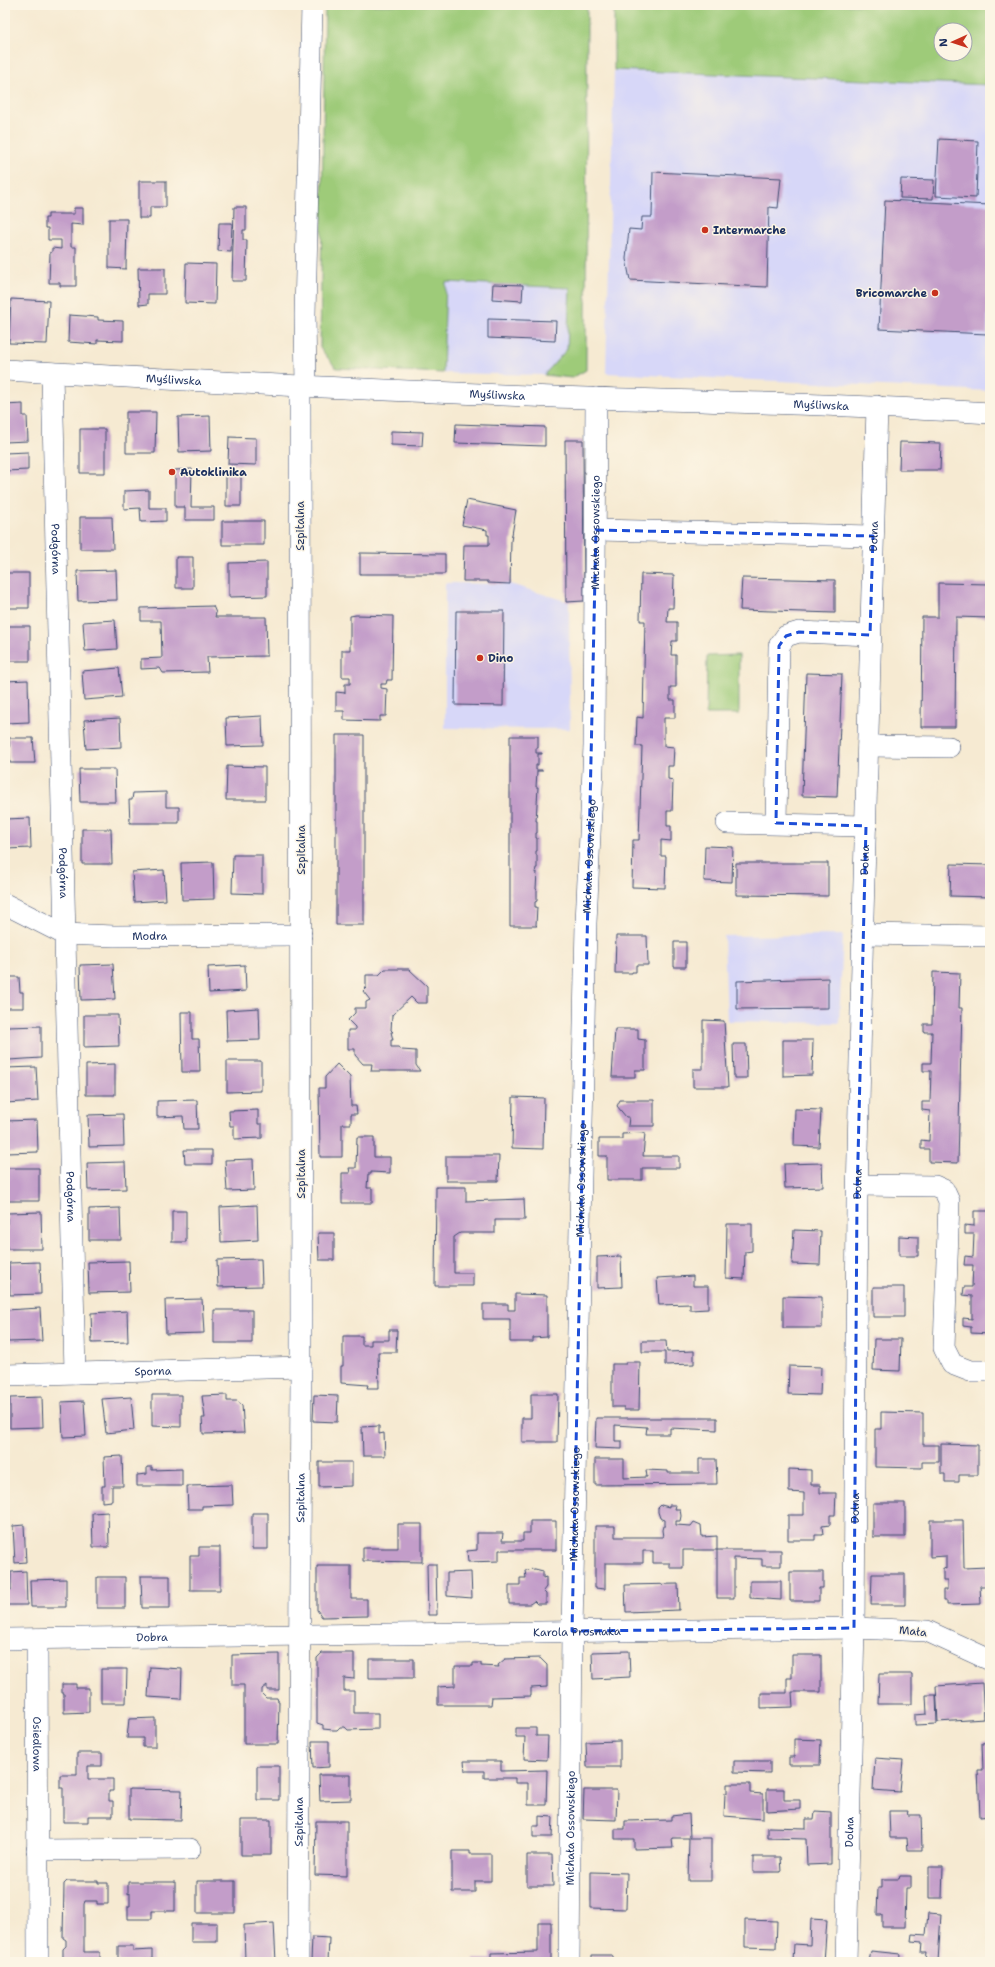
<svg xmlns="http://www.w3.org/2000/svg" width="995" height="1967" font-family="'Shantell Sans',sans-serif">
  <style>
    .built { fill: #d7d7f8 }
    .green { fill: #9ecb79; stroke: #5c7d6c; fill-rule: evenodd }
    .building { fill: #c39dc9 }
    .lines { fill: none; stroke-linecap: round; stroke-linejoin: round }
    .minor-casing { stroke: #3c4b6f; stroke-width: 22 }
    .minor { stroke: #fff; stroke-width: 21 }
    .marked { fill: none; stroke: #1d4ed8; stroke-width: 3; stroke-dasharray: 8 5; stroke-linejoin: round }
    .poi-dot { fill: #c8321e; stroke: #fcf5e5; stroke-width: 1.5 }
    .labels { text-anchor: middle; stroke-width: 3; stroke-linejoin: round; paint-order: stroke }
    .poi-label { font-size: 11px; font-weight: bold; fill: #1b2f5e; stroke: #fcf5e5; text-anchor: start }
    .street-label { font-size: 11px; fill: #1b2f5e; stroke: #fcf5e5 }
  </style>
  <rect width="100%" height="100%" fill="#fcf5e5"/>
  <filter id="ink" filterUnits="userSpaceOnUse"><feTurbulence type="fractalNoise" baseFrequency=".025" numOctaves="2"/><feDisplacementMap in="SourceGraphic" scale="8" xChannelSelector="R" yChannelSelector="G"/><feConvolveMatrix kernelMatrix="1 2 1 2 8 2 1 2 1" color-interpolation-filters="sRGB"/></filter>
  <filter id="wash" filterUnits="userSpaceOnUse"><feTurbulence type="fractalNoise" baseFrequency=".012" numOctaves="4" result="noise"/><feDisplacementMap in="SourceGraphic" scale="16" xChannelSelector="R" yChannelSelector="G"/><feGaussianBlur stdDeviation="0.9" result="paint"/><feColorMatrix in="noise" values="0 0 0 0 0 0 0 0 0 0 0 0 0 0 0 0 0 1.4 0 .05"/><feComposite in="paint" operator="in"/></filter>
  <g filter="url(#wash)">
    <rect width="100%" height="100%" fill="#f6ead2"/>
    <path class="built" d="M614 70 990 85V391L606 373Z
      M446 282 570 288 567 349 544 375 443 373Z
      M445 583 510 584 569 602 570 729 445 728Z
      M843 935 839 1023 727 1021 724 936Z"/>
    <path class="green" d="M325 5H587L586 370 572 378 544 375 567 349 570 288 446 282 443 373 336 368 320 348Z
      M614 5H990V85L614 70ZM941 30H965V54H941Z
      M739 655V714H706L707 656Z"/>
    <g id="blocks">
      <path class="building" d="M939 139 978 141 976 198 936 196Z
        M653 172 781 178 778 208 769 207 767 287 630 280 626 259 629 229 641 230 642 217H652Z
        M901 179 934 180 933 199 900 198Z
        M139 181H166V207H150V218H139Z
        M885 200 990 205 987 334 879 329Z
        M234 207H246V230H243V240H247L246 281H232Z
        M74 208H83V225L71 224V247H76V286H60V283H49L50 253 52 252V248L61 249V240H48V228H45V218H48V214H74Z
        M109 219H127L126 269 109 268Z
        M219 223H232L231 252 218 251Z
        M186 263 216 264 215 304 185 303Z
        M138 268H165V294H148V304L139 305Z
        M493 284 523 285 522 301 492 299Z
        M11 299 49 301 47 344 9 343Z
        M69 315 98 317V320L123 321V341L97 340V344L68 342Z
        M488 319 556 321 555 341 488 338Z
        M23 404V416H27L28 441 5 442V405Z
        M126 412H156L155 453H126Z
        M210 416 211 451 179 452 178 417Z
        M456 424 545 427V446L455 443Z
        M80 429H105V473H80Z
        M391 431 423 432 422 446 391 445Z
        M229 437 256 438V465L228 464Z
        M565 440H583L584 601 566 602Z
        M900 442 941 443 940 470H899Z
        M28 452V470L5 471V453Z
        M192 469 191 507H214V520H185V507H175V470Z
        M226 474H241V506H226Z
        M149 490V508H166V521L141 522 140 508 124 509V491Z
        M467 500 516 510 511 541 510 584 488 583V581H463L464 545H489V535H487V530L462 525Z
        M80 517H112L113 549H80Z
        M222 521H264V545H222Z
        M360 553 445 554V574H360Z
        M176 557H193V588H176Z
        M267 562V596L229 597V563Z
        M116 570 117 600 78 601 77 571Z
        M5 573H29V608H5Z
        M641 574 674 575 673 608H668L667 622H677V641H672L671 655H676V687H670V700H675V718H664V746L674 747 673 766H668V779L673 780 672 811H667V826H671V841L661 840V856H666L665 888 632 887 633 840H639L642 746H636L637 717 643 718 645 621H640Z
        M742 578 835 580V613L740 610Z
        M938 583 990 584V618L956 617 955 727H921L922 617H938Z
        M213 606 216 613 215 617H266L267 656 207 657 208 672 163 673 160 668 141 669V659L162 658 161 621H141V608Z
        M456 611H504L503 706 455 705Z
        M356 615 393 616 392 680H387L386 684H381V688L387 689 386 716H380V721L344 720V711H336V692L345 693V684H350V677H342V650H350V616Z
        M115 620 117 649 85 651 83 622Z
        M5 626H30V661H5Z
        M119 668 122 697 84 700 82 671Z
        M806 673 842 674 837 797 802 796Z
        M28 680 29 722 5 723V681Z
        M262 716 263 745 227 746 226 718Z
        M120 718 121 747 86 749 84 720Z
        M336 735H364V925H336Z
        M510 736H538V748H536V753H542V754H538V765H536V770H542V771H537L536 787H538L536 821H537V833H536V838H537V851H536V855H537V868H536L535 873 537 872 536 889 537 890V901L535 902V907H537L536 925 537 926H510Z
        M9 738H33L35 763H10Z
        M227 766 265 767V800H226Z
        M79 769H115L116 802H80Z
        M166 792V807H179V823H130L129 800H132L133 793Z
        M30 818 31 848 5 849V819Z
        M82 829H111L112 864H82Z
        M705 846 733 847 732 882 704 881Z
        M233 855H262V894L232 893Z
        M213 862 214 899 182 900 181 863Z
        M736 863H828V896L736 895Z
        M951 864 990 865V897L950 896Z
        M164 870 166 900 134 902 132 872Z
        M616 936H647L648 965H636V972H632V973H615Z
        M674 942H686V967H674Z
        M113 964 115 999 81 1000 80 965Z
        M245 965 246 991 209 993 208 967Z
        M385 969H409L427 986V1003H417L411 997 392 1015 391 1030 393 1032H391L393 1040H391V1047H398L402 1050 416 1051V1065L420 1071H371L372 1064H363L355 1055V1049H348V1030H355V1027L348 1020 355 1013V1008H366V1002L370 1000 363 991 366 988V975H379Z
        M933 972 960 973 959 1008H962L958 1163 929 1162V1149H921V1140L929 1141 930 1111 922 1110V1102H930L931 1071H923V1063H931L932 1032H924V1024H932Z
        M5 973H7V977H19L20 992H23V1008H5Z
        M828 978V1008L737 1009V981Z
        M259 1008 260 1040 227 1041 226 1010Z
        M181 1012H192V1039H199L200 1072H182Z
        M84 1015H118L119 1046 84 1047Z
        M703 1020 724 1021 728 1087H693V1069H703Z
        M41 1026V1058L9 1060 8 1027Z
        M615 1029H638V1039L645 1040V1070H635V1077H612Z
        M783 1040H813L812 1075 783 1076Z
        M733 1044H746L747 1078H734Z
        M227 1061H261V1091L227 1092Z
        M115 1064V1095H86V1065Z
        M337 1064 350 1077 351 1106H356L357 1114H351V1124H342V1157H320L319 1088H325V1077Z
        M36 1067 38 1101 5 1103V1068Z
        M513 1097 544 1098 543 1149 512 1148Z
        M197 1100 198 1129H184L183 1116 157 1117V1101Z
        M620 1100H654V1126H628L629 1117H626L617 1106Z
        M795 1109 821 1110 819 1147 794 1146Z
        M258 1110V1124H262V1138L234 1139V1126H230L229 1111Z
        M123 1114 124 1146 89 1147 88 1115Z
        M37 1120 38 1152 6 1153 5 1121Z
        M645 1133 643 1156H679V1168H642V1180H607V1156H599V1139H622V1134Z
        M357 1137H374V1157H390V1173L371 1172V1174H368L367 1188H372V1203H342V1173H350L349 1168H356Z
        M184 1150H212V1164H185Z
        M446 1156H499L498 1181H446Z
        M253 1159 254 1190 227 1191 225 1160Z
        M125 1162 126 1189 88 1190 87 1163Z
        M822 1163 823 1187 785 1188 784 1164Z
        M5 1168H39V1201H5Z
        M436 1187H466V1201L524 1199 525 1220H495V1233H460L454 1237V1273H473V1286H435Z
        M257 1205 258 1240 221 1242 220 1207Z
        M120 1208 121 1240H89V1209Z
        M172 1211H186V1242H172Z
        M974 1211H990V1334L971 1333V1327L963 1326V1318L972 1319V1296L963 1295 964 1287H972L973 1265H964L965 1256 973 1257 974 1234H965V1225L974 1226Z
        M41 1212 42 1249H7V1213Z
        M727 1224H752V1251L745 1252 744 1279 726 1278Z
        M794 1230 821 1231 820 1265 792 1264Z
        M318 1233H334V1260H319Z
        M899 1236 918 1237V1256H899Z
        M621 1256 622 1287 597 1288V1257Z
        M261 1259 262 1286 218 1287 217 1260Z
        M129 1261 130 1292 89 1293 88 1262Z
        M40 1262 41 1294 10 1295 9 1263Z
        M693 1276V1286H708V1309L690 1310V1304L659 1305 657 1278Z
        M873 1287H904V1317H873Z
        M515 1294 547 1295V1337L533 1338V1342H510V1319H483V1304H508V1310H515Z
        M783 1296 822 1297V1328H783Z
        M202 1299 204 1333 166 1334 165 1300Z
        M40 1308 42 1341 8 1342 6 1310Z
        M214 1310H252V1343H214Z
        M127 1311 128 1342 92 1343 91 1313Z
        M389 1330H397L396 1352H378L379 1388H367L368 1385 341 1383V1366H343V1336H362V1345H371V1340H389Z
        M874 1339H901L900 1371 873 1370Z
        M642 1341H666L667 1352 694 1351V1364L665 1365V1352H642Z
        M626 1362H640L639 1410H624V1407H612V1364H626Z
        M789 1366 821 1367 820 1395 788 1394Z
        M531 1394H558L557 1442H522V1418H531Z
        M152 1395H181V1427L152 1426Z
        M227 1395V1401H237L242 1405 244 1433 203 1434 202 1418H205L202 1396Z
        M314 1395 338 1396 337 1422 313 1421Z
        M42 1397 43 1427 10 1428V1398Z
        M131 1397 134 1430 106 1433 102 1399Z
        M84 1401 86 1436 63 1437 61 1402Z
        M881 1412 923 1413V1445H939V1462H922V1468L875 1467V1429H881Z
        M596 1418H717V1430L670 1428V1434H646L647 1427 615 1425V1441H622V1449L595 1448Z
        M379 1426V1434L384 1433 385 1456H363L362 1427Z
        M941 1444 978 1445V1475H959V1482H945V1474H941Z
        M122 1456 123 1486H112V1501L102 1502V1486H105L104 1457Z
        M595 1459H624V1478L647 1477 646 1470 668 1471V1473H699V1459H716L717 1484 595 1485Z
        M319 1462H352V1486L319 1487Z
        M147 1467H152V1470L182 1469V1486H137V1475L147 1474Z
        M789 1469 811 1470V1485H820V1493H836L835 1515H830V1525L822 1526 823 1535H815V1540H788V1515H804V1493L789 1492Z
        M232 1485 233 1505 202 1506V1509H188L187 1486Z
        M873 1503H905V1537H873Z
        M661 1505 669 1507V1505H676L675 1509H680L681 1516 680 1521H676V1525L691 1526 694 1522 701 1525 702 1537 717 1536V1550H683V1568H670V1563H653V1551H643V1563H605V1589L595 1588V1526H615V1537H663L662 1530 663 1526H665V1520L660 1518 658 1512V1508Z
        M108 1512 109 1547H93L92 1513Z
        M252 1513H268V1549H252Z
        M930 1520H963L964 1568 987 1567V1586H980L981 1604 947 1605V1601H943V1590H947V1581H943V1568L946 1569V1556L930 1557Z
        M530 1521H556V1550H499V1561L468 1562 467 1551 477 1550V1533H503L502 1541H523V1533H530Z
        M398 1524H422V1562L363 1561V1548H398Z
        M24 1525 26 1562 15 1563 13 1526Z
        M199 1547H220V1590H190V1556H199Z
        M717 1550H781V1566H762V1559L734 1558V1598H717Z
        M427 1564H436L437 1615H428Z
        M317 1566H351V1599H367V1616L322 1617 317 1610Z
        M535 1569 543 1571V1578L546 1577V1587L543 1591 546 1594V1604H537L534 1601 530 1604H509V1585H520V1578H526L525 1570Z
        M26 1571 27 1605H5V1578L7 1577V1590H11V1572Z
        M471 1572 472 1598 447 1596V1573Z
        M790 1572H823V1588H819V1601H790Z
        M872 1574H905V1605H871Z
        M141 1576H170V1608H142Z
        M97 1577H125V1608H97Z
        M66 1579V1607H31L30 1580Z
        M750 1581H781V1600L750 1598Z
        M678 1584 679 1610 626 1612 625 1585Z
        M629 1651 630 1677 593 1679 592 1652Z
        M322 1653H354V1679L344 1678V1691H354V1713H378V1729L348 1730 345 1727H340L337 1730H333L323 1729V1725L317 1723V1658Z
        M279 1654V1690H267V1685L262 1689V1694L266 1698H277L278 1701H279L278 1744H244V1685H232V1655Z
        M792 1655H821V1692H792L793 1707 761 1708V1693H787V1678H792Z
        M540 1658 547 1665V1687L531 1688V1696L492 1697 491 1705H438V1687L455 1686V1666H473V1663H481V1666L499 1667 498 1665 505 1659Z
        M369 1659H414V1678H369Z
        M150 1667 182 1669 181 1699 148 1697Z
        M101 1669H127L126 1703H101Z
        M879 1674H912V1704H878Z
        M982 1683 984 1719 938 1722 936 1686Z
        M62 1684H76V1688H89V1712L64 1713V1693H62Z
        M926 1695H936L937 1724 915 1725V1715L927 1714Z
        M155 1718V1747H143V1738H127L129 1719Z
        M516 1728H536V1736H548L547 1760 524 1759 525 1737H516Z
        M794 1739 821 1740 820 1765H789V1757H794Z
        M312 1741H329V1767L313 1768Z
        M620 1741V1767H587L586 1742Z
        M990 1742V1816L980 1817 978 1770H983L982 1743Z
        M77 1753H102V1766H88V1779H113V1791H109V1801H113V1816H88V1822H63V1788H60V1775H77Z
        M875 1758 903 1760 900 1792 873 1790Z
        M464 1761H501V1771L547 1770 546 1805H528V1783H515V1778H484V1771H465Z
        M734 1761H770V1773L734 1772Z
        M257 1766H279V1800H257Z
        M319 1775H351V1800L320 1801Z
        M727 1784H750V1793L763 1794V1819L724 1816 725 1793H727Z
        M129 1789 182 1790 181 1820 129 1819Z
        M767 1789H784V1800H800V1809L767 1811Z
        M584 1790H617L616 1820 583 1819Z
        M815 1811 831 1812V1864L807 1865 806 1839 768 1838V1827L806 1828V1819H814Z
        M889 1811H908L907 1815H921L922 1850H908L907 1838H890Z
        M689 1814 690 1838H711V1881H688L689 1838H672L673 1848 634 1849V1839H615V1829H625V1821L671 1820V1816Z
        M539 1816 553 1817 552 1837H533V1826H539Z
        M241 1820H271V1855H241Z
        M316 1821H347V1876L315 1875Z
        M452 1851H470V1854H491V1881H475V1892H452Z
        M527 1855H552L553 1886H527Z
        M753 1857H780L781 1872H753Z
        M929 1867H943L942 1898H929Z
        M591 1872 627 1873 626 1909 591 1908Z
        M900 1876H911V1888H906L905 1927H882V1915H877L878 1888H882V1879H899Z
        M67 1881H98V1883H108V1904H97V1901H85L84 1904V1952H100V1962H63V1949L66 1946V1940L63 1938 64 1884Z
        M197 1881H235V1913H197Z
        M128 1882H175V1911H152V1919H128V1906H130V1893L128 1894Z
        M928 1913 941 1914 938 1962H925L926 1953H921L922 1942 911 1941 912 1934 926 1935Z
        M811 1919 827 1920 824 1962H793L794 1944 810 1945Z
        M745 1920 777 1921 776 1948 745 1947Z
        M538 1922H551V1962H474V1959H491V1953L538 1952Z
        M191 1923H217V1942H191Z
        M274 1923 276 1962H245L244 1925Z
        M312 1937 329 1938 328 1962H311Z
        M118 1946H133V1951L152 1950V1962H118Z
        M871 1951 900 1954 899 1962H869Z
        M592 1955H612V1962H592Z"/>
    </g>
  </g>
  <g filter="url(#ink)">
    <use href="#blocks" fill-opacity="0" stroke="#3c4b6f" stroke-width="1"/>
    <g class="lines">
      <g class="minor-casing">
        <g id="minor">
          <path id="s1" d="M5 370C188 381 371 390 554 397 700 401 845 404 990 413"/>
          <path id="s2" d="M52 373 75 1373"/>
          <path d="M306 387 305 315 312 5"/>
          <path d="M596 530 873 536"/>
          <path d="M868 746 949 747"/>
          <path d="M727 823 866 826"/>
          <path d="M776 823 779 646 786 636 799 632 870 635"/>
          <path id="s3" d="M5 904 64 934 114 936 301 935"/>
          <path d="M862 934 990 936"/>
          <path d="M858 1185 935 1186 944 1190 949 1201 944 1348 952 1364 970 1371H990"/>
          <path id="s4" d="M5 1375 301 1367"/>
          <path id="s5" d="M5 1639 854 1628 927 1631 990 1660"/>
          <path id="s6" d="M37 1639 38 1962"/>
          <path d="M37 1850 190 1849"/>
          <path id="s7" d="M298 1962 301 1367 300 387"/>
          <path id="s8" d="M569 1962 572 1631 586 923 594 746 596 398"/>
          <path id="s9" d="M846 1962 854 1628 857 1199 863 916 877 406"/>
        </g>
      </g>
      <use href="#minor" class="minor"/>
    </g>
  </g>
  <path class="marked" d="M596 530 873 536 870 635 799 632 786 636 779 646 776 823 866 826 857 1199 854 1628 572 1631Z"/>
  <g class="poi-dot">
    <circle cx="705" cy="230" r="4"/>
    <circle cx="935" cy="293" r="4"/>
    <circle cx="172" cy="472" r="4"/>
    <circle cx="480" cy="658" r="4"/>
  </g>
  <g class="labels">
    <g class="poi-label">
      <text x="713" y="234">Intermarche</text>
      <text x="927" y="297" text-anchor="end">Bricomarche</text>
      <text x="180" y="476">Autoklinika</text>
      <text x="488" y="662">Dino</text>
    </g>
    <g class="street-label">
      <text dy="4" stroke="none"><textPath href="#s1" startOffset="169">Myśliwska</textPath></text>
      <text dy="4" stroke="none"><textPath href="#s1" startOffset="493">Myśliwska</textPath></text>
      <text dy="4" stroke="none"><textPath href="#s1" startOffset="817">Myśliwska</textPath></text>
      <text transform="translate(300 526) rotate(-90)" y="4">Szpitalna</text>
      <text dy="4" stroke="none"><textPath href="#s8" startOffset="1430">Michała Ossowskiego</textPath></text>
      <text dy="4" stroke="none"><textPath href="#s9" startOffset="1426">Dolna</textPath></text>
      <text dy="4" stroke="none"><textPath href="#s2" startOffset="176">Podgórna</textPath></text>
      <text transform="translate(301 850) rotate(-90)" y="4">Szpitalna</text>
      <text dy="4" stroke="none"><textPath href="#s8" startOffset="1106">Michała Ossowskiego</textPath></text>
      <text dy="4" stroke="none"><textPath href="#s9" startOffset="1102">Dolna</textPath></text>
      <text dy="4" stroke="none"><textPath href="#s2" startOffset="500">Podgórna</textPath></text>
      <text dy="4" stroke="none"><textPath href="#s3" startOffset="152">Modra</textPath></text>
      <text transform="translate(301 1174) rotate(-90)" y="4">Szpitalna</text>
      <text dy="4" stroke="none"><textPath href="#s8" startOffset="782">Michała Ossowskiego</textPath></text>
      <text dy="4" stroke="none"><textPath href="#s9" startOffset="778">Dolna</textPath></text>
      <text dy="4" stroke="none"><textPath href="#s2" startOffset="824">Podgórna</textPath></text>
      <text dy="4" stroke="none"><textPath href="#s4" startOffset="148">Sporna</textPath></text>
      <text dy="4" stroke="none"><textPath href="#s7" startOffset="464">Szpitalna</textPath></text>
      <text dy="4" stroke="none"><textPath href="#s8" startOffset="458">Michała Ossowskiego</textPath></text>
      <text dy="4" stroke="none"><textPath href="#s9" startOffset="454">Dolna</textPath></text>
      <text dy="4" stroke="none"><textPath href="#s5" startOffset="572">Karola Prosnaka</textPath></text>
      <text transform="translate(913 1631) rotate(6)" y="4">Mała</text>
      <text dy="4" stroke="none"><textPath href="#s5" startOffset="147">Dobra</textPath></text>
      <text dy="4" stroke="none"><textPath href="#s6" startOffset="105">Osiedlowa</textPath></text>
      <text dy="4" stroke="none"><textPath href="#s7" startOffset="140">Szpitalna</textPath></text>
      <text dy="4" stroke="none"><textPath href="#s8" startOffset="134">Michała Ossowskiego</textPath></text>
      <text dy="4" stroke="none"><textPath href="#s9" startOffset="130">Dolna</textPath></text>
    </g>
  </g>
  <rect width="995" height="1967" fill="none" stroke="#fcf5e5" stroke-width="20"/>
  <g transform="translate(953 42) rotate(267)"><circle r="19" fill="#fcf5e5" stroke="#a2a6af"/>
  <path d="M0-3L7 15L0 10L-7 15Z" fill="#c8321e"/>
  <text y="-6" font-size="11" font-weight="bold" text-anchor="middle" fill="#1b2f5e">N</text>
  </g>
</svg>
